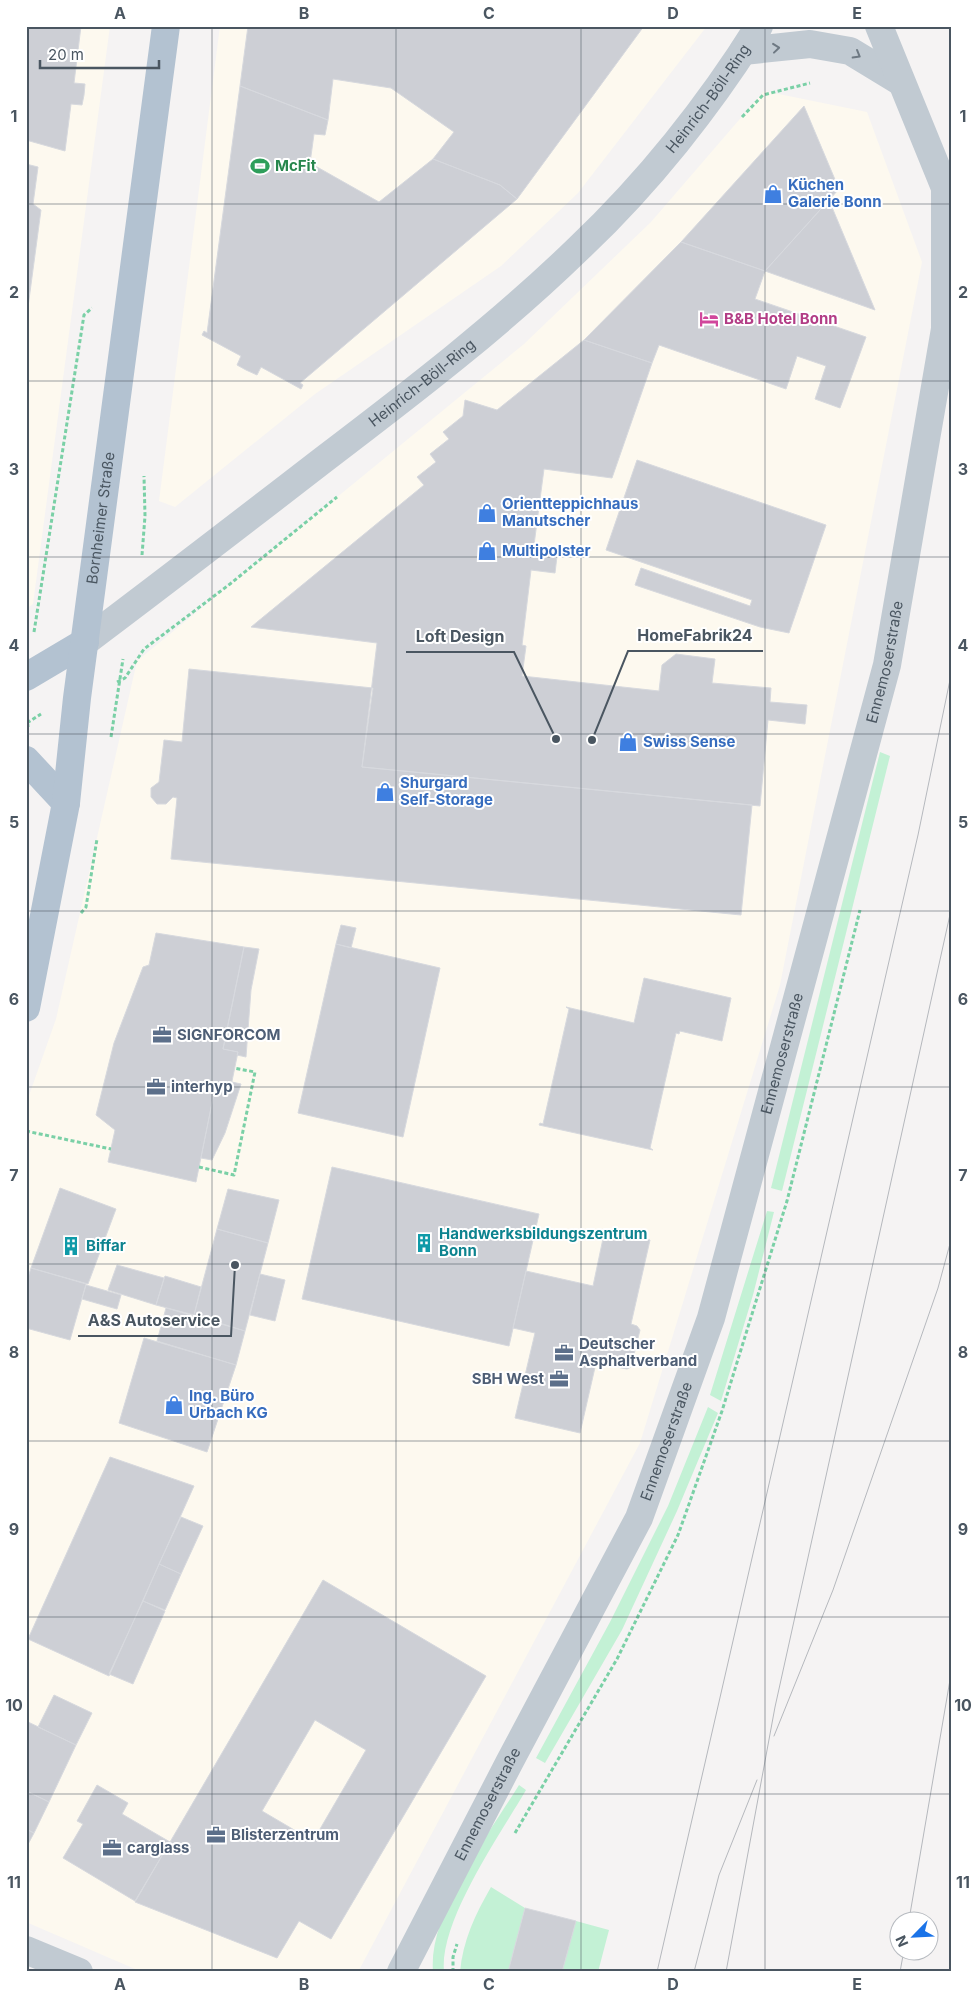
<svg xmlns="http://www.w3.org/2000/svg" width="977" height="1998" font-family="Inter,sans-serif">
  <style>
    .commercial { fill: #fdf9ef }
    .green { fill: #c3f1d5 }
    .building { fill: #cdcfd5; stroke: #d7d9de; fill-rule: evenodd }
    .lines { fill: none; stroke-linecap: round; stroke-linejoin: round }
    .path { stroke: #7ad0a6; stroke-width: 3; stroke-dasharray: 4 2.5; stroke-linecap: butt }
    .minor { stroke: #c1cad2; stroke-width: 28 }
    .major { stroke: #b3c2d1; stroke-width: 28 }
    .tram { stroke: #b5b8bd; stroke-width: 1 }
    .oneway { stroke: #6e7983 }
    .grid { fill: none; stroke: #4a5661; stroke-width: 1; stroke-opacity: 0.55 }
    .labels { text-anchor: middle; stroke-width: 4; stroke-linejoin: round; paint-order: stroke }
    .street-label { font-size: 15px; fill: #4a5661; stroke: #fff }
    .leisure-label { font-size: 15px; font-weight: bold; fill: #27864d; stroke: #fff; text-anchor: start }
    .shop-label { font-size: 15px; font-weight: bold; fill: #366cbe; stroke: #fff; text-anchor: start }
    .hotel-label { font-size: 15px; font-weight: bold; fill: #b23c85; stroke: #fff; text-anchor: start }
    .service-label { font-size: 15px; font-weight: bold; fill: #4e5e75; stroke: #fff; text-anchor: start }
    .culture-label { font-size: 15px; font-weight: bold; fill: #0d838f; stroke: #fff; text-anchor: start }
    .leader { fill: none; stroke: #4a5661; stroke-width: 2 }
    .callout-dot { fill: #4a5661; stroke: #fff; stroke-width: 2 }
    .callout-label { font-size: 16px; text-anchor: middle; font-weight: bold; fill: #4a5661; stroke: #fff; stroke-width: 4; stroke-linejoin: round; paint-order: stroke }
    .neatline { fill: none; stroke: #4a5661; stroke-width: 2 }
    .grid-label { font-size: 16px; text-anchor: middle; font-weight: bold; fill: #4a5661 }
  </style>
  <rect width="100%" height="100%" fill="#f5f3f3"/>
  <path class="commercial" d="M26 26H110L33 604 26 609Z
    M220 26H707L578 193 501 266 315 394 175 507 159 501Z
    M764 91 867 112 922 262 780 985 640 1443 358 1972H142L26 1922V1104L56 1019 137 661 524 344 651 222Z"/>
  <path class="green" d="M880 752 890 756 782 1191 771 1188Z
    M767 1211 774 1212 753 1295 721 1401 710 1395Z
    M708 1407 718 1413 677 1511 622 1630 545 1763 536 1758 610 1622 668 1506Z
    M519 1785 526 1790C500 1835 439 1921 444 1972H433C428 1913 488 1835 519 1785Z
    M491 1887 525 1908 508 1972H460C463 1940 475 1915 491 1887Z
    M576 1921 609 1930 598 1972H562Z"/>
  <path class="building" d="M26 26H81L74 83 85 84 84 95 82 105 71 104 65 151 26 140Z
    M248 26H644L517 199 500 185 433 159 454 132 391 88 333 79 328 120 240 86Z
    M240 86 328 120 325 135 314 134 310 163 379 202 433 159 500 185 517 199 300 383 303 385 301 389 261 367 257 375 246 370 237 365 241 356 202 335 204 331 207 333Z
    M804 106 839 189 829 200 765 271 681 242Z
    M26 164 38 167 33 204 41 210 26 322Z
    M829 200 875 310 765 271Z
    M681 242 765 271 755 299 866 337 840 408 815 399 826 366 797 356 786 389 659 345 652 363 584 340Z
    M584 340 652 363 612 478 544 469 534 545 558 548 555 573 531 570 522 645 526 646 522 676 659 691 662 665 676 654 715 659 712 683 771 688 770 702 807 705 805 724 768 720 760 806 362 767 377 643 251 627 424 485 417 477 436 462 430 454 449 439 443 432 463 416 465 400 497 410Z
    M637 460 826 525 789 633 760 627 635 585 641 568 750 606 752 600 606 550Z
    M189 669 373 688 362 767 752 805 741 915 171 859 177 798 173 797 166 804H157L151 797V788L159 782 164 740 182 742Z
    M341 925 356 928 351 948 336 944Z
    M156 933 244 947 223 1049 238 1052 231 1086 216 1083 196 1182 108 1162 115 1130 96 1115 114 1043 143 967 149 965Z
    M336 944 440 968 403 1137 298 1113Z
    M244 947 259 949 251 990 246 1057 237 1055 238 1052 223 1049Z
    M644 978 731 998 722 1041 680 1031 679 1034 676 1033 650 1148 653 1150 539 1125 540 1123 543 1124 569 1009 566 1007 634 1023Z
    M232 1082 241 1084 225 1133 212 1160 201 1158 216 1083 231 1086Z
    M332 1167 539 1214 509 1346 302 1299Z
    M60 1188 116 1209 88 1284 31 1268Z
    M228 1189 279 1200 268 1243 217 1229Z
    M217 1229 268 1243 245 1331 194 1315Z
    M605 1229 650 1240 631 1324 637 1326 640 1330 631 1367 627 1369 596 1363 580 1433 515 1418 535 1333 513 1328 526 1271 593 1286Z
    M117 1265 164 1278 156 1305 108 1290Z
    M31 1268 86 1284 70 1340 26 1328V1284Z
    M260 1274 285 1280 275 1321 250 1315Z
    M165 1276 201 1287 194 1315 156 1305Z
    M86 1285 121 1295 117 1309 82 1299Z
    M166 1308 245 1331 236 1365 157 1341Z
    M144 1338 236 1365 207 1452 119 1423Z
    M110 1457 194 1486 109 1676 28 1639Z
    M181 1517 203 1526 181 1574 159 1564Z
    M159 1564 181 1574 165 1610 143 1601Z
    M323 1580 486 1676 331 1939 299 1921 277 1958 135 1902ZM315 1720 366 1750 313 1841 262 1811Z
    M143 1601 165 1611 133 1684 109 1674Z
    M54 1695 92 1713 76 1745 38 1727Z
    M26 1721 76 1745 49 1802 26 1791Z
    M97 1785 128 1803 122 1814 170 1842 135 1901 63 1858 83 1824 77 1821Z
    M27 1791 49 1802 34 1833 26 1829Z
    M26 1829 34 1833 26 1848Z
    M525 1908 576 1921 562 1972H508Z"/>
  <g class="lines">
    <path class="path" d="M742 117 763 95 810 83
      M142 555 145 516 144 476
      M34 632 84 315 92 308
      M117 682 125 678 144 649 230 584 337 497
      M27 711 28 727
      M27 723 41 714
      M111 737 123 659
      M81 913 86 907 97 839
      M26 1131 111 1149
      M199 1167 234 1175 255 1072 234 1068
      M515 1833 617 1659 678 1535 722 1411 787 1201 860 910
      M453 1972V1957L457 1944"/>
    <g class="minor">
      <path d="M743 51 810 44 850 51 901 82"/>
      <path id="s1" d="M85 642C165 582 244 521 323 460 411 393 500 325 579 248 647 184 710 105 759 26"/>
      <path d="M26 1950 79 1972"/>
      <path id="s2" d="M401 1972 509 1763 639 1518 711 1318 887 665 945 329V188L879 26"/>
    </g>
    <g class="major">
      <path d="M26 677 85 642"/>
      <path d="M26 760 66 803"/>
      <path id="s3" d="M26 1008 66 803 77 698 166 26"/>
    </g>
    <path class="tram" d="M774 1736 833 1590 938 1288 951 1240
      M909 1920 951 1674
      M657 1972 918 835 951 675
      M694 1972 719 1875 757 1780
      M726 1972 775 1707 951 910
      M900 1972 904 1950"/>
  </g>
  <defs><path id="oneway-chevron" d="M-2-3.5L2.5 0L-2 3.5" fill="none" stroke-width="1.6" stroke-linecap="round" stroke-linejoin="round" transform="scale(1.25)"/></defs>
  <g class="oneway">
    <use href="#oneway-chevron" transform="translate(776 48) rotate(-6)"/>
    <use href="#oneway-chevron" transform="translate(857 55) rotate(30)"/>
  </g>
  <path class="grid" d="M212 26V1972M396 26V1972M581 26V1972M765 26V1972M26 204H951M26 381H951M26 557H951M26 734H951M26 911H951M26 1087H951M26 1264H951M26 1441H951M26 1617H951M26 1794H951"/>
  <defs>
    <g id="stadium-bare" transform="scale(1.5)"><path d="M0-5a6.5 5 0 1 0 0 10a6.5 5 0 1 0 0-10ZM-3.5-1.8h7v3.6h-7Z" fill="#2e9e5b" stroke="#fff" stroke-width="2.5" paint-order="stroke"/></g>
    <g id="shop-bare" transform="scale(1.5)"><path d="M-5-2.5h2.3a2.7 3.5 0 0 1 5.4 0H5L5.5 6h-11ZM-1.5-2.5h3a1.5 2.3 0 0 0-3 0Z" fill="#3f7fe0" stroke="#fff" stroke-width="2.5" paint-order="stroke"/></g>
    <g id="hotel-bare" transform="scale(1.5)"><path d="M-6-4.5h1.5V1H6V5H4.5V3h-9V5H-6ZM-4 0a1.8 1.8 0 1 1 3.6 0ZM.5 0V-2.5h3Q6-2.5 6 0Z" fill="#d1479c" stroke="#fff" stroke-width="2.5" paint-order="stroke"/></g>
    <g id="office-bare" transform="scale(1.5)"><path d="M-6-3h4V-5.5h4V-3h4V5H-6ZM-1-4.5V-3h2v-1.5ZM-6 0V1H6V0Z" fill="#5c6f8a" stroke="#fff" stroke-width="2.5" paint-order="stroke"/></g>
    <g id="building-bare" transform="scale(1.5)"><path d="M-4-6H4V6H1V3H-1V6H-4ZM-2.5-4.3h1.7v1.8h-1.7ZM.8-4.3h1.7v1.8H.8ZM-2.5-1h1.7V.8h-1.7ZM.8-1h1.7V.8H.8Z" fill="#0f9aa8" stroke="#fff" stroke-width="2.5" paint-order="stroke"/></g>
  </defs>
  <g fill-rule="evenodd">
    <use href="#stadium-bare" x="260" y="166"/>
    <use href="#shop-bare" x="773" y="194"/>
    <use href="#hotel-bare" x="709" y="319"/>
    <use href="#shop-bare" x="487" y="513"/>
    <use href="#shop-bare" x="487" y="551"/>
    <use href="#shop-bare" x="628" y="742"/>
    <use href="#shop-bare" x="385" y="792"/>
    <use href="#office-bare" x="162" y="1035"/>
    <use href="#office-bare" x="156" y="1087"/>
    <use href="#building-bare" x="424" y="1243"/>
    <use href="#building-bare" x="71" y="1246"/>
    <use href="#office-bare" x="564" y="1353"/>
    <use href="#office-bare" x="559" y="1379"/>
    <use href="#shop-bare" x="174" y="1405"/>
    <use href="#office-bare" x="216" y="1835"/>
    <use href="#office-bare" x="112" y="1848"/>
  </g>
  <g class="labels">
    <g class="street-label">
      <text dy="5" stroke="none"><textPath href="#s1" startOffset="830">Heinrich-Böll-Ring</textPath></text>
      <text dy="5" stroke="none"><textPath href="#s1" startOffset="425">Heinrich-Böll-Ring</textPath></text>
      <text dy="5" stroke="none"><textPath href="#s3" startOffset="496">Bornheimer Straße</textPath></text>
      <text dy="5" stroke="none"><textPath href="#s2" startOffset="1404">Ennemoserstraße</textPath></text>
      <text dy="5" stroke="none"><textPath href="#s2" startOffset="999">Ennemoserstraße</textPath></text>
      <text dy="5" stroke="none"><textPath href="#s2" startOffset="594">Ennemoserstraße</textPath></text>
      <text dy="5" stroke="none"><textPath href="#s2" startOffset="189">Ennemoserstraße</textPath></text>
    </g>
    <g class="leisure-label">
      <text x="275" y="171">McFit</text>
    </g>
    <g class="shop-label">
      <text x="788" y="190">Küchen<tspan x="788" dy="17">Galerie Bonn</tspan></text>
      <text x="502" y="509">Orientteppichhaus<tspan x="502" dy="17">Manutscher</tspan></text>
      <text x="502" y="556">Multipolster</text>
      <text x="643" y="747">Swiss Sense</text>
      <text x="400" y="788">Shurgard<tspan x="400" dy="17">Self-Storage</tspan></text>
      <text x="189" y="1401">Ing. Büro<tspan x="189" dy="17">Urbach KG</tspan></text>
    </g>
    <g class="hotel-label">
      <text x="724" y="324">B&amp;B Hotel Bonn</text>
    </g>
    <g class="service-label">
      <text x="177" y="1040">SIGNFORCOM</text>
      <text x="171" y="1092">interhyp</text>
      <text x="579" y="1349">Deutscher<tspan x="579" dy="17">Asphaltverband</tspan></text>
      <text x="544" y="1384" text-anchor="end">SBH West</text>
      <text x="231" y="1840">Blisterzentrum</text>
      <text x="127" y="1853">carglass</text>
    </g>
    <g class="culture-label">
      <text x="439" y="1239">Handwerksbildungszentrum<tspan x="439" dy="17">Bonn</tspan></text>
      <text x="86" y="1251">Biffar</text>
    </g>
  </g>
  <path class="leader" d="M592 740L628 651H763M556 739L514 652H406M235 1265L231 1336H78"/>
  <g class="callout-dot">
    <circle cx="592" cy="740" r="5"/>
    <circle cx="556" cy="739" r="5"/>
    <circle cx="235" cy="1265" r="5"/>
  </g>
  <g class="callout-label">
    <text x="695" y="641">HomeFabrik24</text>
    <text x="460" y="642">Loft Design</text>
    <text x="154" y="1326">A&amp;S Autoservice</text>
  </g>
  <rect width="977" height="1998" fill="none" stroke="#ffffff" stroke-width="55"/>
  <g transform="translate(914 1936) rotate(246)"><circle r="24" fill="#ffffff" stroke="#b7bbc0"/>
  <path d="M0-4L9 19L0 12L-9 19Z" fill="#1a73e8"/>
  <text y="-8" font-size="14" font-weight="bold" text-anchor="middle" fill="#4a5661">N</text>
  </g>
  <path d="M40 60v8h119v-8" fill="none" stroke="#4a5661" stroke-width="2.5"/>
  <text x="48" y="60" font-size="15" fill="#4a5661" stroke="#ffffff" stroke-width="4" paint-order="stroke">20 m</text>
  <rect x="28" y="28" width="922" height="1942" class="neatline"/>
  <g class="grid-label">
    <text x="120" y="19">A</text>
    <text x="304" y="19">B</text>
    <text x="489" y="19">C</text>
    <text x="673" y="19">D</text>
    <text x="857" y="19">E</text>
    <text x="14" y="122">1</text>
    <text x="963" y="122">1</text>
    <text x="14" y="298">2</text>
    <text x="963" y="298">2</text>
    <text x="14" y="475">3</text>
    <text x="963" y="475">3</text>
    <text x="14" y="651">4</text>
    <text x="963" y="651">4</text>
    <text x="14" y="828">5</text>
    <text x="963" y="828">5</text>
    <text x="14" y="1005">6</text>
    <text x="963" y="1005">6</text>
    <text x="14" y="1181">7</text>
    <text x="963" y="1181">7</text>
    <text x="14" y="1358">8</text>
    <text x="963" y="1358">8</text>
    <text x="14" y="1535">9</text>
    <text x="963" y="1535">9</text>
    <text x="14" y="1711">10</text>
    <text x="963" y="1711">10</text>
    <text x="14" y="1888">11</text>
    <text x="963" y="1888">11</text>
    <text x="120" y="1990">A</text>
    <text x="304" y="1990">B</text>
    <text x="489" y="1990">C</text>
    <text x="673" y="1990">D</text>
    <text x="857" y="1990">E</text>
  </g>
</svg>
